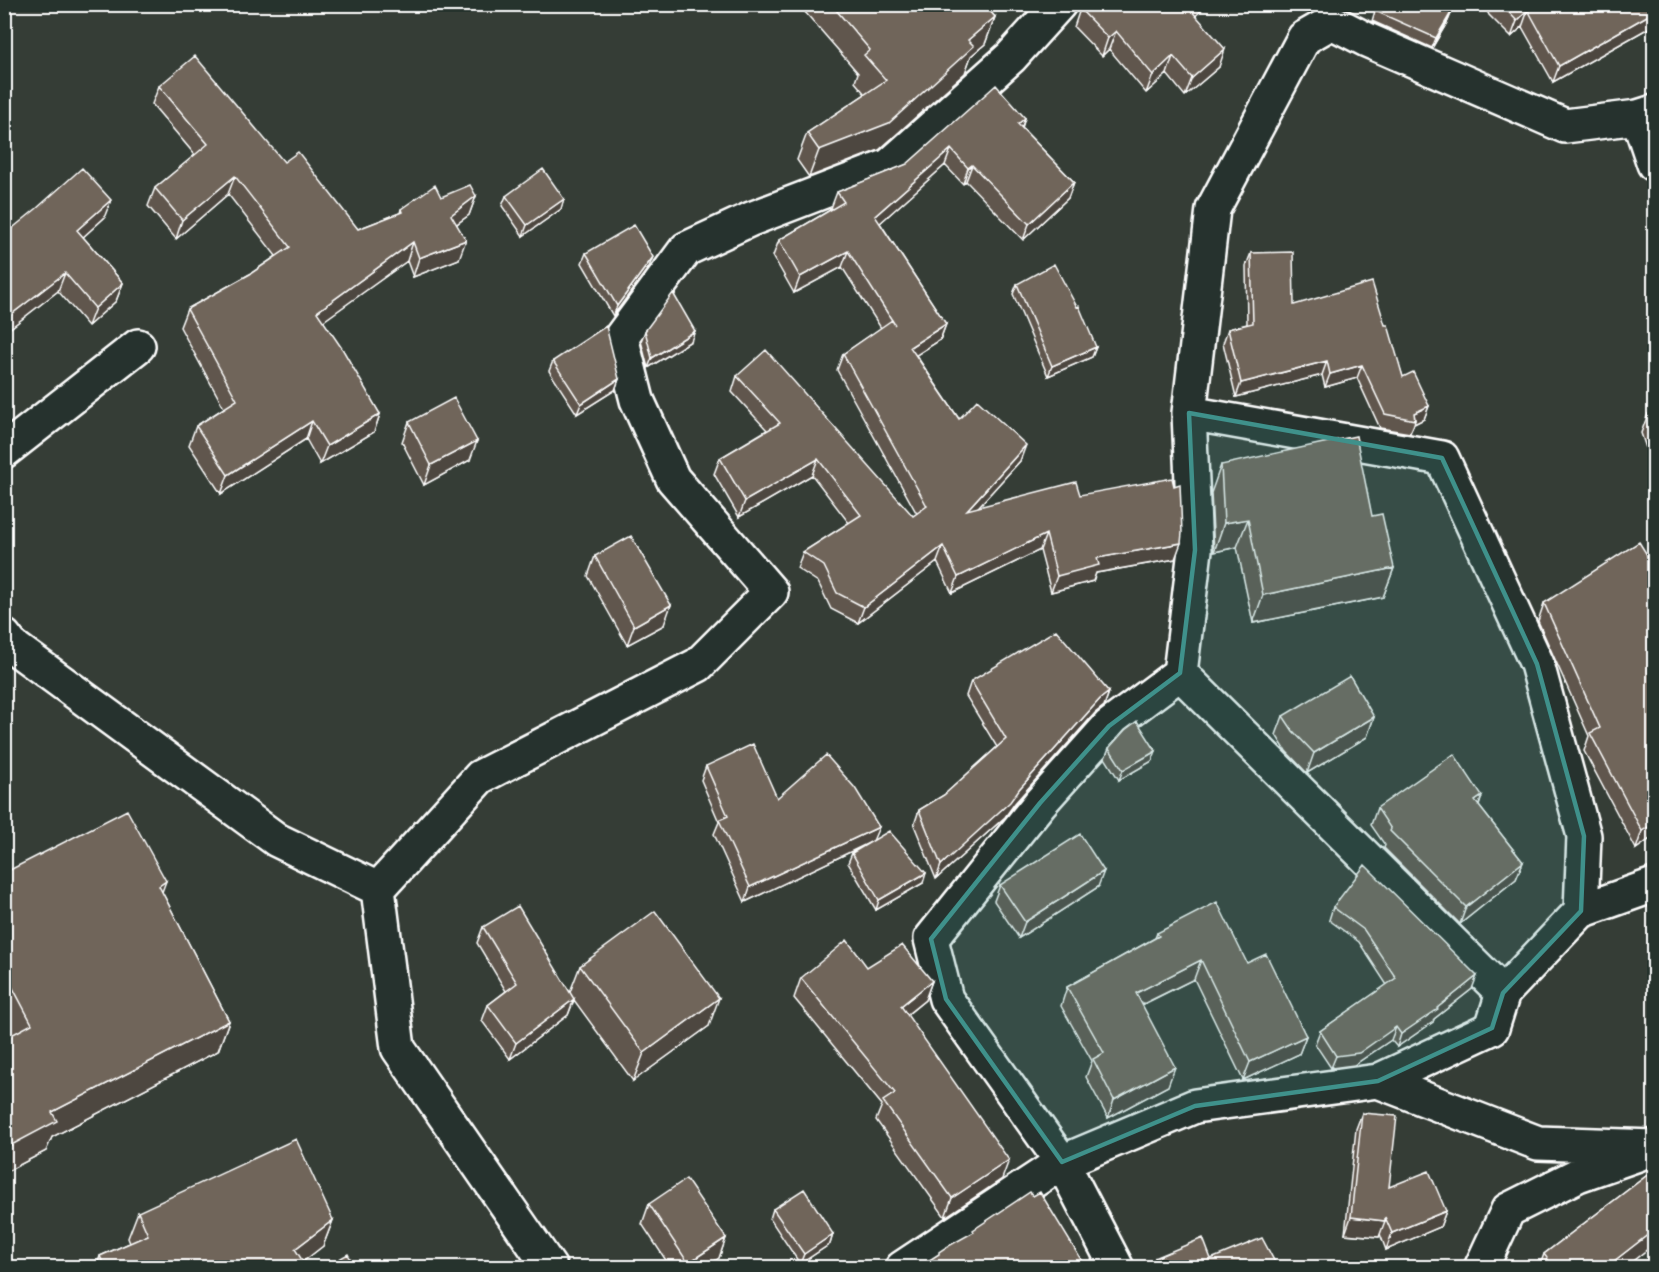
<svg xmlns="http://www.w3.org/2000/svg" width="1659" height="1272" font-family="Kalam,sans-serif">
  <style>
    .lines { fill: none; stroke-linecap: round; stroke-linejoin: round }
    .minor-casing { stroke: #fff; stroke-width: 38 }
    .minor { stroke: #26332d; stroke-width: 33 }
    .wall { fill: #60574d; stroke: #fff; stroke-width: 1.5 }
    .shaded-wall { fill: #4e473f; stroke: #fff; stroke-width: 1.5 }
    .building { fill: #70655a; stroke: #fff; stroke-width: 1.5 }
    .marked { fill: #3f918b; fill-opacity: 0.2; stroke: #3f918b; stroke-width: 4.5; stroke-linejoin: round }
  </style>
  <rect width="100%" height="100%" fill="#353d36"/>
  <filter id="ink" filterUnits="userSpaceOnUse"><feTurbulence type="fractalNoise" baseFrequency=".0167" numOctaves="2"/><feDisplacementMap in="SourceGraphic" scale="12" xChannelSelector="R" yChannelSelector="G"/><feConvolveMatrix kernelMatrix="1 2 1 2 8 2 1 2 1" color-interpolation-filters="sRGB"/></filter>
  <g filter="url(#ink)">
    <g class="lines">
      <g class="minor-casing">
        <path id="minor" d="M1638 117 1654 164
          M1189 413 1442 458 1537 664 1584 836 1581 911
          M4 451 138 346
          M4 636 11 645 277 840 378 889
          M1180 673 1503 993
          M1378 1081 1492 1028 1503 993 1581 911 1654 885
          M550 1268 398 1048 378 889 480 777 698 665 771 592 673 479 637 400 621 337 686 249 751 219 889 166 1011 57 1059 4
          M902 1268 1062 1162 1195 1106 1378 1081 1538 1143 1654 1147
          M1117 1268 1062 1162 946 999 931 939 1040 803 1109 726 1180 673 1195 550 1189 413 1213 209 1304 38 1332 22 1367 40 1565 126 1638 117 1654 112
          M1481 1268 1508 1210 1578 1175 1638 1154"/>
      </g>
      <use href="#minor" class="minor"/>
    </g>
    <path class="wall" d="M798 4H984L995 17 985 44 971 56 965 73 879 150 809 177 797 160 807 133 865 94 855 82 858 73Z
      M1484 4H1654V25L1553 82 1522 27 1511 37 1489 15Z
      M1080 9 1196 16 1219 67 1185 96 1167 74 1146 93 1109 49 1102 56 1074 27Z
      M1375 11H1452L1448 21 1432 48 1372 21Z
      M159 86 284 162 358 229 400 213 401 209 441 197 476 196 469 215 457 224 459 259 413 277 407 261 323 321 380 414 374 432 320 464 306 439 221 494 189 445 196 426 224 408 180 327 187 309 250 274 276 256 228 194 176 239 148 206 155 188 195 155 152 104Z
      M1025 118 1022 128 1074 182 1068 198 1023 240 966 181 963 184 945 165 880 223 946 324 940 340 916 355 959 419 1020 461 978 507 1080 495 1175 559 1096 573 1093 581 1051 592 1040 550 952 593 937 562 858 623 831 609 818 582 797 568 803 552 849 523 812 475 739 517 714 474 720 458 767 430 732 392 737 376 913 516 917 514 837 370 843 354 881 328 842 267 794 293 773 256 779 240 832 209 831 208 837 192Z
      M506 196 564 199 561 209 523 236 502 206Z
      M104 218 83 237 123 283 116 301 88 326 58 291 4 333V235Z
      M586 253 649 267 613 316 582 263Z
      M1251 253 1294 305 1385 325 1403 377 1429 406 1424 419 1414 424 1410 433 1380 428 1357 378 1325 387 1322 375 1236 397 1223 343 1228 329 1247 324 1246 266Z
      M1017 284 1096 347 1092 357 1048 376 1013 294Z
      M645 331 691 341 648 368 641 341Z
      M553 361 619 379 615 390 577 414 549 371Z
      M1654 411V472L1641 433 1648 414Z
      M409 422 470 460 424 485 402 442Z
      M1221 465 1372 516 1394 568 1383 597 1253 623 1237 547 1214 552 1211 493Z
      M595 556 664 625 627 645 588 576Z
      M1654 566V836L1636 849 1584 751 1589 736 1538 621 1544 603Z
      M971 681 1109 692 1104 706 1095 713 1015 803 1005 817 936 879 914 825 919 810 944 795 997 747 966 696Z
      M1283 716 1374 717 1367 737 1307 773 1286 751 1276 735Z
      M1109 748 1152 761 1119 780 1105 758Z
      M706 766 874 840 923 883 876 910 848 863 852 853 865 845 745 902 714 834 719 822 701 780Z
      M1482 796 1479 806 1523 862 1516 879 1460 924 1384 848 1385 845 1371 825 1377 808Z
      M4 873 162 892 229 1021 218 1051 52 1137 46 1151 4 1173V1039L11 1035 4 1022Z
      M1000 885 1098 887 1019 938 994 901Z
      M1333 907 1472 989 1434 1019 1433 1022 1397 1047 1391 1040 1354 1065 1331 1068 1315 1044 1320 1031 1387 985 1359 942 1329 920Z
      M483 927 570 992 580 966 709 1026 633 1081 574 1000 568 1015 510 1059 482 1021 488 1005 506 991 477 943Z
      M1157 933 1247 963 1306 1036 1299 1054 1243 1080 1194 979 1142 1005 1168 1086 1108 1118 1086 1077 1092 1061 1061 1006 1067 987 1155 938Z
      M867 967 932 981 925 1000 907 1015 1002 1179 945 1217 876 1120 882 1105 794 998 801 978Z
      M1362 1113 1389 1187 1446 1211 1440 1227 1386 1250 1380 1234 1379 1237 1345 1234 1356 1129Z
      M1654 1170V1244L1624 1268H1539L1544 1254Z
      M649 1204 726 1238 719 1258 704 1268H671L642 1224Z
      M773 1209 833 1234 830 1244 800 1264 770 1219Z
      M138 1212 333 1220 323 1246 303 1261 307 1268H96L100 1256 130 1243 128 1238Z
      M1155 1258 1159 1268H1151Z"/>
    <path class="shaded-wall" d="M1195 4H1208L1184 27 1190 9Z
      M1528 10 1522 27 1511 37 1517 21Z
      M1452 11 1448 21 1432 48 1436 38Z
      M1654 12V25L1553 82 1559 66Z
      M995 17 985 44 971 56 965 73 879 150 809 177 819 150 968 40Z
      M1116 31 1109 49 1102 56 1108 38Z
      M1225 49 1219 67 1185 96 1192 78Z
      M1173 56 1167 74 1146 93 1153 75Z
      M1025 118 1019 134 1018 124Z
      M951 149 945 165 870 232 875 216Z
      M972 165 966 181 963 184 968 168Z
      M235 176 228 194 176 239 182 220Z
      M1074 182 1068 198 1023 240 1029 224Z
      M476 196 469 215 444 233 451 215Z
      M564 199 561 209 523 236 527 225Z
      M111 200 104 218 70 249 77 230Z
      M466 240 459 259 413 277 419 258Z
      M413 242 407 261 311 330 317 312Z
      M848 251 842 267 794 293 800 277Z
      M653 257 649 267 613 316 617 306Z
      M65 273 58 291 4 333V320Z
      M123 283 116 301 88 326 95 308Z
      M946 324 940 340 904 363 910 347Z
      M695 331 691 341 648 368 652 358Z
      M1096 347 1092 357 1048 376 1052 366Z
      M1327 361 1322 375 1236 397 1241 383Z
      M1362 365 1357 378 1325 387 1330 374Z
      M619 379 615 390 577 414 581 404Z
      M1429 406 1424 419 1414 424 1415 420 1414 413Z
      M380 414 374 432 320 464 327 446Z
      M312 421 306 439 221 494 228 475Z
      M477 441 470 460 424 485 431 465Z
      M1026 445 1020 461 961 526 967 510Z
      M818 459 812 475 739 517 745 501Z
      M1248 519 1237 547 1214 552 1224 523Z
      M1046 534 1040 550 952 593 958 577Z
      M1181 543 1175 559 1096 573 1093 581 1051 592 1057 576 1097 558Z
      M943 546 937 562 858 623 864 607Z
      M1394 568 1383 597 1253 623 1263 595Z
      M671 605 664 625 627 645 634 626Z
      M1109 692 1104 706 1095 713 1015 803 1005 817 936 879 941 865 1020 788 1100 699Z
      M1374 717 1367 737 1307 773 1314 753Z
      M1156 751 1152 761 1119 780 1123 770Z
      M1482 796 1476 813 1475 801Z
      M1654 823V836L1636 849 1642 831Z
      M879 827 873 841 745 902 750 887Z
      M1523 862 1516 879 1460 924 1466 907Z
      M1104 871 1098 887 1019 938 1025 922Z
      M926 873 923 883 876 910 879 900Z
      M166 881 155 911 159 886Z
      M1201 960 1194 979 1129 1011 1136 993Z
      M1477 976 1472 989 1434 1019 1433 1022 1397 1047 1401 1034 1437 1008Z
      M932 981 925 1000 894 1025 901 1006Z
      M719 998 709 1026 633 1081 644 1053Z
      M574 999 568 1015 510 1059 516 1043Z
      M229 1021 218 1051 52 1137 46 1151 4 1173V1149L52 1112Z
      M1396 1027 1391 1040 1354 1065 1331 1068 1336 1056Z
      M1306 1036 1299 1054 1243 1080 1250 1062Z
      M1175 1067 1168 1086 1108 1118 1114 1100Z
      M1009 1160 1002 1179 945 1217 952 1198Z
      M1446 1211 1440 1227 1386 1250 1392 1233Z
      M1351 1217 1385 1221 1379 1237 1345 1234Z
      M333 1220 323 1246 295 1268V1249Z
      M1654 1230V1244L1624 1268H1605Z
      M833 1234 830 1244 800 1264 804 1254Z
      M726 1238 719 1258 704 1268H687L688 1263Z"/>
    <path class="building" d="M831 4H984L995 17 968 40 974 46 889 123 819 150 807 133 886 80 864 55 870 50Z
      M1085 4H1195L1190 9 1225 49 1192 78 1173 56 1153 75 1116 31 1108 38 1080 9Z
      M1379 4H1441L1452 11 1436 38 1375 11Z
      M1501 4H1654V12L1559 66 1528 10 1517 21Z
      M195 56 284 162 298 152 358 229 402 212 401 209 435 185 441 197 470 185 476 196 451 215 466 240 419 258 413 242 317 312 343 350 380 414 327 446 312 421 228 475 196 426 237 400 187 309 250 274 290 247 235 176 182 220 155 188 208 144 159 86Z
      M996 85 1025 118 1018 124 1074 182 1029 224 972 165 968 168 951 149 875 216 946 324 910 347 959 419 977 400 1026 445 967 510 1076 482 1080 495 1172 478 1174 486 1180 484 1182 533 1181 543 1097 558 1099 565 1057 576 1046 534 958 577 943 546 864 607 837 593 824 566 803 552 861 515 818 459 745 501 720 458 780 423 737 376 766 350 913 516 927 506 843 354 892 320 895 325 848 251 800 277 779 240 844 202 837 192 907 164Z
      M82 168 111 200 77 230 123 283 95 308 65 273 4 320V235L36 209Z
      M543 169 564 199 527 225 506 196Z
      M634 225 653 257 617 306 586 253Z
      M1293 252 1294 305 1372 282 1385 325H1388L1403 377 1413 372 1429 406 1414 413 1415 420 1385 414 1362 365 1330 374 1327 361 1241 383 1228 329 1253 323 1251 253Z
      M1054 264 1077 307 1079 306 1096 347 1052 366 1017 284Z
      M673 293 695 331 652 358 645 331Z
      M606 326 619 379 581 404 553 361Z
      M454 398 477 441 431 465 409 422Z
      M1654 411V432L1648 414Z
      M1356 436 1372 516 1382 514 1394 568 1263 595 1248 519 1224 523 1221 465Z
      M631 536 671 605 634 626 595 556Z
      M1639 542 1654 566V823L1642 831 1590 733 1600 728 1544 603Z
      M1056 630 1109 692 1100 699 1020 788 1010 802 941 865 919 810 944 795 1006 739 971 681Z
      M1350 676 1374 717 1314 753 1293 731 1283 716Z
      M1137 721 1156 751 1123 770 1109 748 1125 730Z
      M753 744 777 798 826 755 855 788 879 827 750 887 719 820 728 816 706 766Z
      M1454 754 1482 796 1475 801 1523 862 1466 907 1390 831 1391 829 1377 808Z
      M127 810 166 881 159 886 229 1021 52 1112 57 1121 4 1149V1039L32 1024 4 971V873Z
      M889 831 926 873 879 900 852 853Z
      M1080 834 1104 871 1025 922 1000 885Z
      M1365 865 1477 976 1437 1008 1438 1009 1401 1034 1396 1027 1359 1053 1336 1056 1320 1031 1396 978 1364 930 1333 907Z
      M1217 902 1247 963 1266 954 1306 1036 1250 1062 1201 960 1136 993 1175 1067 1114 1100 1093 1059 1104 1053 1067 987 1159 936 1157 933Z
      M518 906 574 999 516 1043 488 1005 517 983 483 927Z
      M655 911 719 998 644 1053 580 966Z
      M847 940 867 967 902 945 932 981 901 1006 1009 1160 952 1198 883 1101 895 1093 801 978Z
      M1362 1113 1397 1116 1389 1187 1429 1171 1446 1211 1392 1233 1385 1217V1221L1351 1217Z
      M296 1139 333 1220 295 1249 307 1268H105L100 1256 148 1235 138 1212Z
      M1654 1170V1230L1605 1268H1554L1544 1254Z
      M686 1179 726 1238 688 1263 649 1204Z
      M804 1189 833 1234 804 1254 773 1209Z
      M1030 1192 1033 1196 1040 1192 1085 1266 1082 1268H917L939 1254V1252L945 1248 974 1232 973 1230Z
      M1203 1238 1211 1259 1262 1238 1278 1268H1159L1155 1258Z
      M348 1254 355 1268H323Z"/>
  </g>
  <path class="marked" d="M1189 413 1442 458 1537 664 1584 836 1581 911 1503 993 1492 1028 1378 1081 1195 1106 1062 1162 946 999 931 939 1040 803 1109 726 1180 673 1195 550Z"/>
  <rect width="1659" height="1272" fill="none" stroke="#26332d" stroke-width="24"/>
  <rect x="12" y="12" width="1635" height="1248" fill="none" stroke="#fff" stroke-width="2" filter="url(#ink)"/>
</svg>
